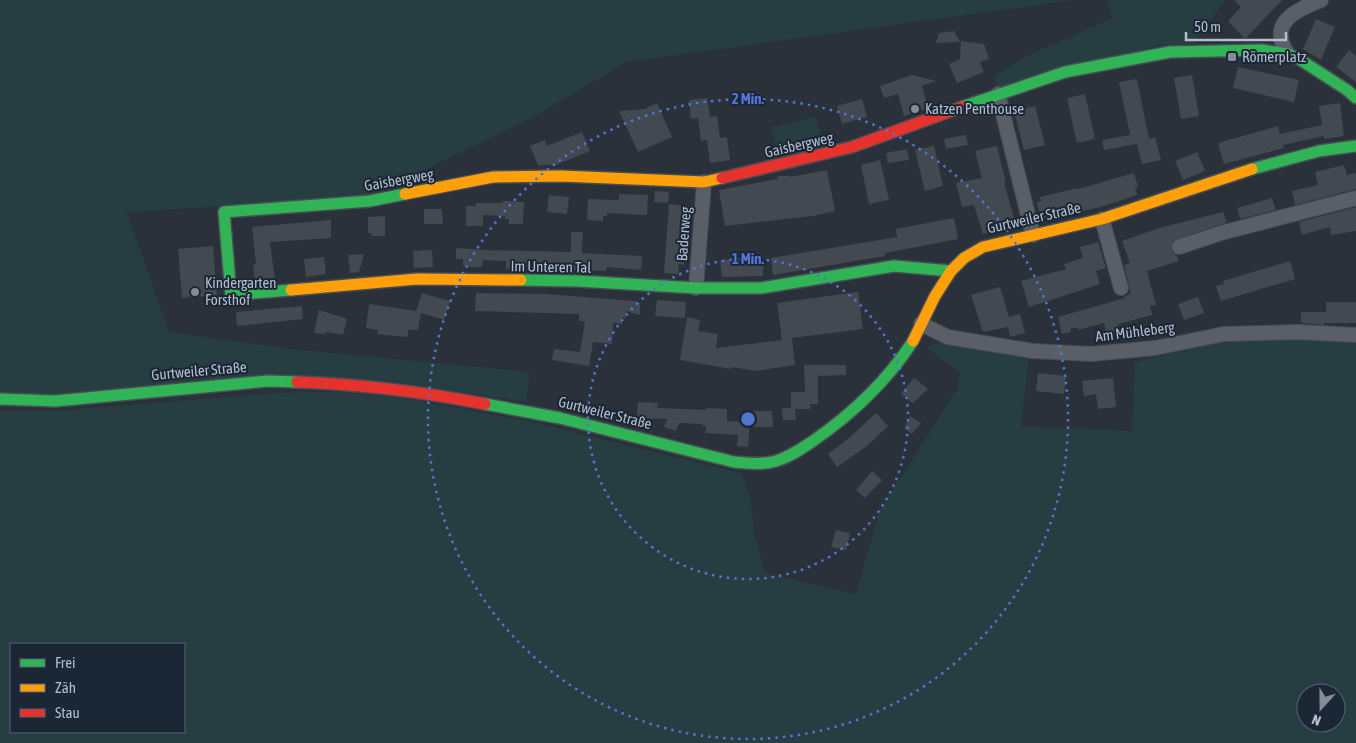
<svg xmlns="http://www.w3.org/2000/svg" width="1356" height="743" font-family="'Asap Condensed',sans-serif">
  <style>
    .green { fill: #263d41; fill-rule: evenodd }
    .building { fill: #434950 }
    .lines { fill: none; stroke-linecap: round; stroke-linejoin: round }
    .street-casing { stroke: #484d54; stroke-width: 16 }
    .fast-casing { stroke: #484d54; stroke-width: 14 }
    .slow-casing { stroke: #484d54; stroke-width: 14 }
    .jam-casing { stroke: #484d54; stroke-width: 14 }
    .street { stroke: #5a5f67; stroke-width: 14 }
    .fast { stroke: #30b455; stroke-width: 11 }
    .slow { stroke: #ff9f0a; stroke-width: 11 }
    .jam { stroke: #e5322d; stroke-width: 11 }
    .ring { fill: none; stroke: #5275d3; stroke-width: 2.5; stroke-dasharray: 2.5 5 }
    .poi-dot { fill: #838c98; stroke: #1c2736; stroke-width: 2 }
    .labels { text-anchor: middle; stroke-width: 4; stroke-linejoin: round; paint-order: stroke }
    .poi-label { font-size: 15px; fill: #b3bdcb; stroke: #1c2736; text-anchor: start }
    .street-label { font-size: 15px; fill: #b3bdcb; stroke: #1c2736 }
    .centre { fill: #5275d3; stroke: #1c2736; stroke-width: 2.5 }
    .ring-label { font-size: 15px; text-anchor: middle; font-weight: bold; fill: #5275d3; stroke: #1c2736; stroke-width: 4; stroke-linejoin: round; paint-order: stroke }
  </style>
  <rect width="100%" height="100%" fill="#2a313a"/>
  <path class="green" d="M0 0H1074L627 62 530 119 369 197 127 212 169 332 300 350 530 372 526 402 389 381 53 395H0Z
    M1107 0H1225L1194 44H1163L996 89 995 75 1029 55 1113 18Z
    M816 116 823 142 778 153 771 128Z
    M1298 338 1356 341V743H0V410L55 411 273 393 336 392 402 398 523 420 741 473 751 499 754 533 765 573 856 594 879 512 957 389 960 373 926 347 945 341 1029 356 1021 426 1132 431 1135 362 1223 341ZM11 644H184V732H11ZM1306 693H1336V723H1306Z"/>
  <path class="building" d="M1234 0H1282L1245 39 1228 21 1241 7Z
    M1316 19 1335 27 1321 60 1303 49Z
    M954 31 960 42 936 43 939 33Z
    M961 41 984 44 989 59 980 62 984 72 957 83 949 64 960 59Z
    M1349 50 1356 56V82L1336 67Z
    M1238 67 1299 80 1294 102 1233 88Z
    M912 75 936 81 922 86 928 108 904 116 898 94 884 98 880 86Z
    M1192 75 1199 116 1181 119 1174 78Z
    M1137 79 1149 139 1155 137 1161 160 1142 164 1137 144 1104 150 1102 140 1130 135 1119 82Z
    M1085 94 1095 139 1077 143 1067 98Z
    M707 98 710 117 717 116 720 138 727 137 730 160 710 163 707 140 701 141 698 118 691 119 689 100Z
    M862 99 867 117 842 124 837 106Z
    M657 103 672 137 638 152 619 111 645 109Z
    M1340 103 1344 136 1324 139V136L1283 145 1284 148 1224 164 1218 143 1278 126 1280 134 1322 125 1319 106Z
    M1035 106 1045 145 1024 150 1014 111Z
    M582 132 590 151 558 164V165H538L530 146 545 140 547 146Z
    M966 135 968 145 946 149 944 139Z
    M934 146 943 186 925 191 915 150Z
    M997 146 1006 183H1004L1016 225 983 234 974 205 962 207 956 183 982 178 975 151Z
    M907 149 909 160 888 163 886 153Z
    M1197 152 1205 171 1183 180 1175 161Z
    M880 160 889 200 869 204 861 165Z
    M1344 165 1347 175 1356 173V189L1295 205 1292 191 1318 185 1315 172Z
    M827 170 835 211 813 216 725 226 719 190 778 179 777 176H790V177Z
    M1134 173 1138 187 1135 188 1137 195 1101 207 1041 220 1037 202 1041 201 1040 197 1078 188V189Z
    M655 191 669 192 668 203 654 202Z
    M619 194 648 195 647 215 607 213V216H603V221L587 220 588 199 619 200Z
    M549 195 569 197 567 214 547 212Z
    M1272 198 1276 210 1240 219 1237 208Z
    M503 201 524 202 523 224H509V219H505V216L483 215V226H466V206H476V203H503Z
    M669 204 691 207 689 224 680 223 679 247 687 248 684 265 679 264 678 274 664 273Z
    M1356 207V231L1331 235 1330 227 1302 235 1299 222Z
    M424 209H442L443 224H424Z
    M1223 212 1227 222 1173 241 1171 249 1173 253 1177 256 1179 261 1147 271 1156 305 1150 306 1152 315 1118 324 1120 332 1107 335 1104 323 1078 330V328H1071V332L1062 334 1058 317 1125 298V296L1131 294 1124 265 1130 263 1122 241 1159 228Z
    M385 216V236H371V233H368V217Z
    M954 218 958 239 885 253V256L773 275 771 258 897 237 896 229Z
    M331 220V238L270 242 275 280 255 282 253 265 256 264 252 227Z
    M571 232H583L582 253 642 256 641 270 607 267 606 271 506 269V261L483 260 482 267H472L463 266V259H456V248L483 250 571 252Z
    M1098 242 1106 268 1096 271 1100 284 1029 307 1021 281 1066 269 1064 264 1083 258 1080 247Z
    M213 246 217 295 182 298 178 249Z
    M432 250 433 267 414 268 413 251Z
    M364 254 359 272 350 273 348 255Z
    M324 257 326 274 306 277 304 259Z
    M758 257V260L764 259 763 276 722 277 720 260Z
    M1290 261 1295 279 1221 301 1216 286 1224 284 1223 281Z
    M1000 287 1009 317 1020 314 1025 333 1010 337 1008 327 983 332 971 295Z
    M858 292 863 329 792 338 795 365 756 371 731 367V369L680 360 687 317 700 320 698 331 718 334 716 348 782 340 777 303Z
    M422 293 450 301 444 320 421 313 418 330H408V337L377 334 378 330 366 328 369 304 416 311Z
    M476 293 547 294 634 301 640 303V315L626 311V318H622V324L613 323 612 344 593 342 589 366 552 360 554 349 580 352 585 321H579V314L475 311Z
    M1198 297 1204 313 1184 320 1178 304Z
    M657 300 686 302 685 318 655 316Z
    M1326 302H1356V323H1324V325L1301 323V312H1326Z
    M302 306 303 319 237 326 236 312Z
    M319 310 347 319 343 335 326 332 325 334 314 333Z
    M804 365H846V375L818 376V404H810V409H795L796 420H783L782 408H791V392H805Z
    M1038 373 1066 376 1064 394 1036 391Z
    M914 378 928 389 913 403 901 394Z
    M1113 378 1116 407 1098 409 1096 394 1084 396 1082 381Z
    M638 402 658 403 657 408 706 410V408L727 409V421L750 422 748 447 737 446 738 435 705 433 706 426H703V424L679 423 676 431 664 427 667 419 637 418Z
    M752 411H772L773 427H752Z
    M876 413 888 426 867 446 837 467 828 454 849 438Z
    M910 416 921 423 912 434 904 428Z
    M872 471 882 480 865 498 856 490Z
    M836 530 850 533 846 550 831 547Z"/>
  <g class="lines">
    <g class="street-casing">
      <path id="street" d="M1288 54C1267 23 1296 10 1321 0
        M998 94 1033 235
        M1102 219 1121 288
        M1179 247 1221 233 1356 198
        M696 288 704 182
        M921 324 948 337 1033 351 1091 354 1155 348 1224 334 1298 332 1356 335"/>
    </g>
    <g class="fast-casing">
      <path id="fast" d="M962 107 1065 72 1170 52 1262 50 1288 54 1299 59 1347 90 1356 98
        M1252 169 1319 151 1356 146
        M521 280 577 281 696 288H761L894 266 951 271
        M291 290 231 295 224 212 370 201 405 194
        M0 399 55 401 268 381 297 382
        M485 404 560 418 734 462C748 463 762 465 776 461 790 457 801 449 813 441 852 414 887 381 913 341"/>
    </g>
    <g class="slow-casing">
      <path id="slow" d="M405 194 493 177 561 176 704 182 722 178
        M291 290 417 279 521 280
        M913 341 935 296 951 271 964 258 983 247 1102 219 1252 169"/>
    </g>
    <g class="jam-casing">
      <path id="jam" d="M722 178 852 147 962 107
        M297 382C360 384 423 392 485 404"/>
    </g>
    <use href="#street" class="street"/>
    <use href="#fast" class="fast"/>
    <use href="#slow" class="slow"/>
    <use href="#jam" class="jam"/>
  </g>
  <g class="ring">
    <circle cx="748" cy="419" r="160"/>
    <circle cx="748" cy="419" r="320"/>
  </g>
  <g class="poi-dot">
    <rect x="1227" y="52" width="10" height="10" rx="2.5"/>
    <circle cx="915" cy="109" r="5"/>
    <circle cx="195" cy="292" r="5"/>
  </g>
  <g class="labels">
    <g class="poi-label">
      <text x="1242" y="62">Römerplatz</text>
      <text x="925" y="114">Katzen Penthouse</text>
      <text x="205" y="288">Kindergarten<tspan x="205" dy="17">Forsthof</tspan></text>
    </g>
    <g class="street-label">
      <text transform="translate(799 145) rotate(-13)" y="5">Gaisbergweg</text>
      <text transform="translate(399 180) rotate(-10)" y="5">Gaisbergweg</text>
      <text transform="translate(1034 218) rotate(-13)" y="5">Gurtweiler Straße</text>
      <text transform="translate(684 234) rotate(-86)" y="5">Baderweg</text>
      <text transform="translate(551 267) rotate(1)" y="5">Im Unteren Tal</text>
      <text transform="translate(1135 332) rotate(-7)" y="5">Am Mühleberg</text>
      <text transform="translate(199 371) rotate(-5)" y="5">Gurtweiler Straße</text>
      <text transform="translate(605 413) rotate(14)" y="5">Gurtweiler Straße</text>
    </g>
  </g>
  <circle cx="748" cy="419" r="8" class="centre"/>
  <g class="ring-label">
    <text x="748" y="104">2 Min.</text>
    <text x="748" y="264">1 Min.</text>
  </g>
  <rect x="10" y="643" width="175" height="90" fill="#1c2736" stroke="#586372"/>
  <rect x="20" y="659" width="25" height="8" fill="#30b455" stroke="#586372"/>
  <text x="55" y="668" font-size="15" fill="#b3bdcb">Frei</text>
  <rect x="20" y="684" width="25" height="8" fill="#ff9f0a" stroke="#586372"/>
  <text x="55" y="693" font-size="15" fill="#b3bdcb">Zäh</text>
  <rect x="20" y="709" width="25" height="8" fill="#e5322d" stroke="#586372"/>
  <text x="55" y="718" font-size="15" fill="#b3bdcb">Stau</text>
  <g transform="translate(1321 708) rotate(201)"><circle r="24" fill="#1c2736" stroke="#586372"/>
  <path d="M0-4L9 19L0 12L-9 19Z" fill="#838c98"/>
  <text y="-8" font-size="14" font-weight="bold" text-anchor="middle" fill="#b3bdcb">N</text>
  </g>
  <path d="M1186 32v8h100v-8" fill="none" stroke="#b3bdcb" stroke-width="2.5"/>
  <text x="1194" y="32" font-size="15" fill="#b3bdcb" stroke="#1c2736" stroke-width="4" paint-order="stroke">50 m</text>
</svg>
